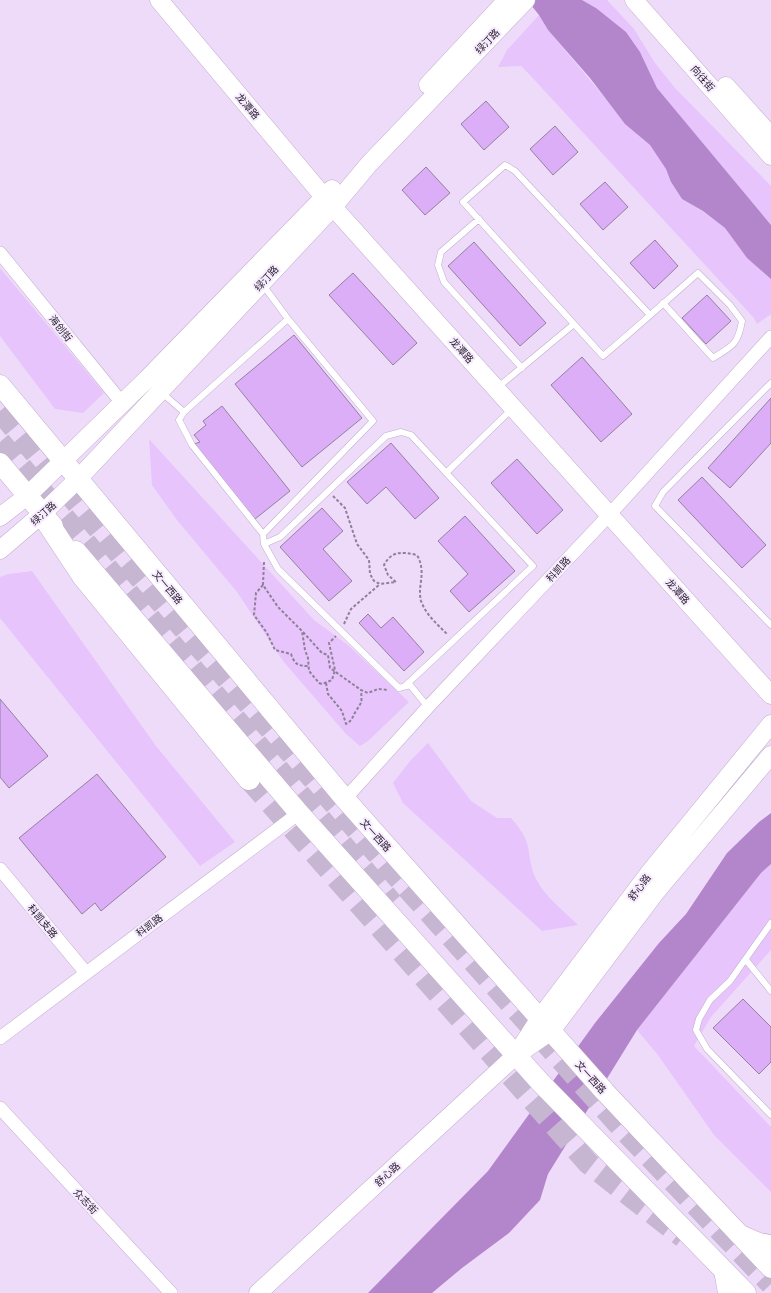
<svg xmlns="http://www.w3.org/2000/svg" width="771" height="1293" font-family="Mulish,'Noto Sans SC',sans-serif">
  <style>
    .green { fill: #e7c4fc }
    .water { fill: #b386cc }
    .building { fill: #dcaef7; stroke: #93819e }
    .lines { fill: none; stroke-linecap: round; stroke-linejoin: round }
    .highway-tunnel { stroke: #c7b6d1; stroke-width: 22; stroke-dasharray: 22 11; stroke-linecap: butt }
    .lane-casing { stroke: #c0adcb; stroke-width: 7 }
    .street-casing { stroke: #c0adcb; stroke-width: 14 }
    .secondary-casing { stroke: #c0adcb; stroke-width: 19 }
    .primary-casing { stroke: #c0adcb; stroke-width: 21 }
    .highway-casing { stroke: #c0adcb; stroke-width: 23 }
    .path { stroke: #8e8096; stroke-width: 2; stroke-dasharray: 3 2; stroke-linecap: butt }
    .lane { stroke: #fff; stroke-width: 6 }
    .street { stroke: #fff; stroke-width: 13 }
    .secondary { stroke: #fff; stroke-width: 18 }
    .primary { stroke: #fff; stroke-width: 20 }
    .highway { stroke: #fff; stroke-width: 22 }
    .labels { text-anchor: middle; stroke-width: 4; stroke-linejoin: round; paint-order: stroke }
    .street-label { font-size: 10px; fill: #2a222e; stroke: #f7ebff }
  </style>
  <rect width="100%" height="100%" fill="#eedbfa"/>
  <path class="green" d="M582 0H607L634 29 655 63 675 88 771 186V225L657 88 640 52 596 8Z
    M539 15 548 30 615 110 638 135 650 145 667 169 671 182 682 199 704 212 725 228 747 258 771 279V314L757 324 754 318 529 74 521 66 498 67 507 50Z
    M0 268 104 393 83 413 55 409 0 336Z
    M149 439 314 620 348 645 409 702 368 741 360 746 346 734 283 661 237 592 177 520 152 485Z
    M32 571 156 746 235 842 200 866 0 618V577L8 574Z
    M428 743 471 801 497 818H511C517 825 526 836 528 847 530 858 531 869 536 879 545 897 564 911 578 925L542 931 403 803 393 783 410 761Z
    M771 864V950L711 1017 694 1046 771 1127V1192L714 1135 658 1055 637 1030 761 873Z"/>
  <path class="water" d="M527 0H582L596 8 626 32 640 52 657 88 771 225V279L747 258 725 228 703 211 682 199 671 182 666 169 650 145 625 124 590 78 548 30 539 15Z
    M771 813V864L761 873 637 1030 548 1174 540 1200 509 1233 462 1268 432 1293H368L488 1171 595 1023 659 943 686 914 727 853 759 822Z"/>
  <path class="building" d="M486 101 509 127 484 150 461 124Z
    M555 126 578 152 553 175 530 149Z
    M426 167 450 193 425 215 402 190Z
    M605 182 628 207 603 230 580 204Z
    M655 240 678 266 654 289 630 263Z
    M474 242 546 323 520 346 448 266Z
    M353 273 417 343 393 365 329 295Z
    M707 295 731 321 706 344 682 318Z
    M294 335 362 418 302 467 235 384Z
    M582 357 632 414 601 442 551 385Z
    M771 398V443L730 488 708 468Z
    M222 406 290 491 255 519 194 444 200 442 194 435 206 425 203 421Z
    M391 443 439 498 415 519 386 487 367 504 347 482Z
    M517 459 563 510 537 534 491 483Z
    M702 477 766 545 742 568 678 500Z
    M322 508 343 531 323 549 352 581 329 601 280 547Z
    M465 516 515 571 469 612 450 591 468 574 438 541Z
    M368 614 381 628 393 617 424 652 404 671 359 623Z
    M0 699 48 756 9 788 0 777Z
    M97 774 166 857 101 911 95 903 82 914 19 838Z
    M743 999 771 1027V1062L759 1074 713 1028Z"/>
  <g class="lines">
    <path class="highway-tunnel" d="M0 411 121 556 393 872 621 1127 771 1284
      M0 442 392 903
      M249 779 588 1163 683 1237"/>
    <g class="lane-casing">
      <path id="lane" d="M479 219 441 252 438 265 444 282 522 368
        M650 315 515 171 505 165 463 202 603 356C635 329 666 301 698 273L730 305 742 321C738 344 733 346 713 358L663 303
        M771 383 663 492 655 506 771 625
        M497 388 574 324
        M161 392 184 412 179 420 192 445 263 534 264 544 278 569 399 688 410 685 428 707
        M184 412 288 319 263 285
        M446 473 512 409
        M263 534 373 421 288 319
        M264 544 280 537 386 436 401 432 411 435 533 566 405 686
        M771 923 730 981 710 1000 699 1019 696 1030 707 1049 771 1115
        M746 960 771 991"/>
    </g>
    <g class="street-casing">
      <path id="street" d="M0 253 122 403
        M345 799 428 707 610 514 771 337
        M0 869 86 973
        M0 1038 299 813
        M0 1108 171 1293"/>
    </g>
    <g class="secondary-casing">
      <path id="secondary" d="M159 0 324 197 771 695
        M634 0 771 156
        M428 85 507 0
        M726 86 771 136
        M0 517 27 496 147 379 332 189
        M0 550 42 514 78 479 333 207 369 164 526 0
        M520 1049 540 1018 650 872 771 724
        M738 1233 759 1242 771 1244
        M723 1270 727 1293
        M258 1293 515 1056 551 1031 655 893 771 755"/>
    </g>
    <g class="primary-casing">
      <path id="primary" d="M0 385 345 799 605 1092 771 1268
        M0 463 53 526
        M76 551 299 813 540 1082 746 1293"/>
    </g>
    <g class="highway-casing">
      <path id="highway" d="M42 514 83 576 249 779"/>
    </g>
    <path class="path" d="M333 496 345 508 357 544 369 560 370 574 374 581 380 584 396 582 388 575 384 565C392 550 403 552 417 555 427 573 417 585 421 601 426 615 438 625 448 635
      M264 562 263 585 278 607 302 631 305 650 308 658 309 671 319 683 322 684 332 680 335 670 329 643 336 636
      M263 585 256 593 254 615 267 633 275 650 291 654C295 665 298 666 309 666
      M344 624 351 609 380 584
      M303 632 322 653 328 655 330 668 361 690 368 693 378 689 388 690
      M326 683 328 694 342 711 346 724C353 720 352 717 356 711 362 701 362 704 361 690"/>
    <use href="#lane" class="lane"/>
    <use href="#street" class="street"/>
    <use href="#secondary" class="secondary"/>
    <use href="#primary" class="primary"/>
    <use href="#highway" class="highway"/>
  </g>
  <g class="labels">
    <g class="street-label">
      <text transform="translate(487 41) rotate(-46)" y="4">绿汀路</text>
      <text transform="translate(703 78) rotate(49)" y="4">向往街</text>
      <text transform="translate(248 106) rotate(50)" y="4">龙潭路</text>
      <text transform="translate(266 278) rotate(-47)" y="4">绿汀路</text>
      <text transform="translate(61 328) rotate(51)" y="4">海创街</text>
      <text transform="translate(462 350) rotate(48)" y="4">龙潭路</text>
      <text transform="translate(43 513) rotate(-42)" y="4">绿汀路</text>
      <text transform="translate(558 569) rotate(-47)" y="4">科凯路</text>
      <text transform="translate(168 587) rotate(50)" y="4">文一西路</text>
      <text transform="translate(678 591) rotate(48)" y="4">龙潭路</text>
      <text transform="translate(376 835) rotate(48)" y="4">文一西路</text>
      <text transform="translate(639 887) rotate(-53)" y="4">舒心路</text>
      <text transform="translate(43 921) rotate(50)" y="4">科凯支路</text>
      <text transform="translate(149 925) rotate(-37)" y="4">科凯路</text>
      <text transform="translate(591 1077) rotate(48)" y="4">文一西路</text>
      <text transform="translate(387 1174) rotate(-43)" y="4">舒心路</text>
      <text transform="translate(86 1201) rotate(47)" y="4">众志街</text>
    </g>
  </g>
</svg>
